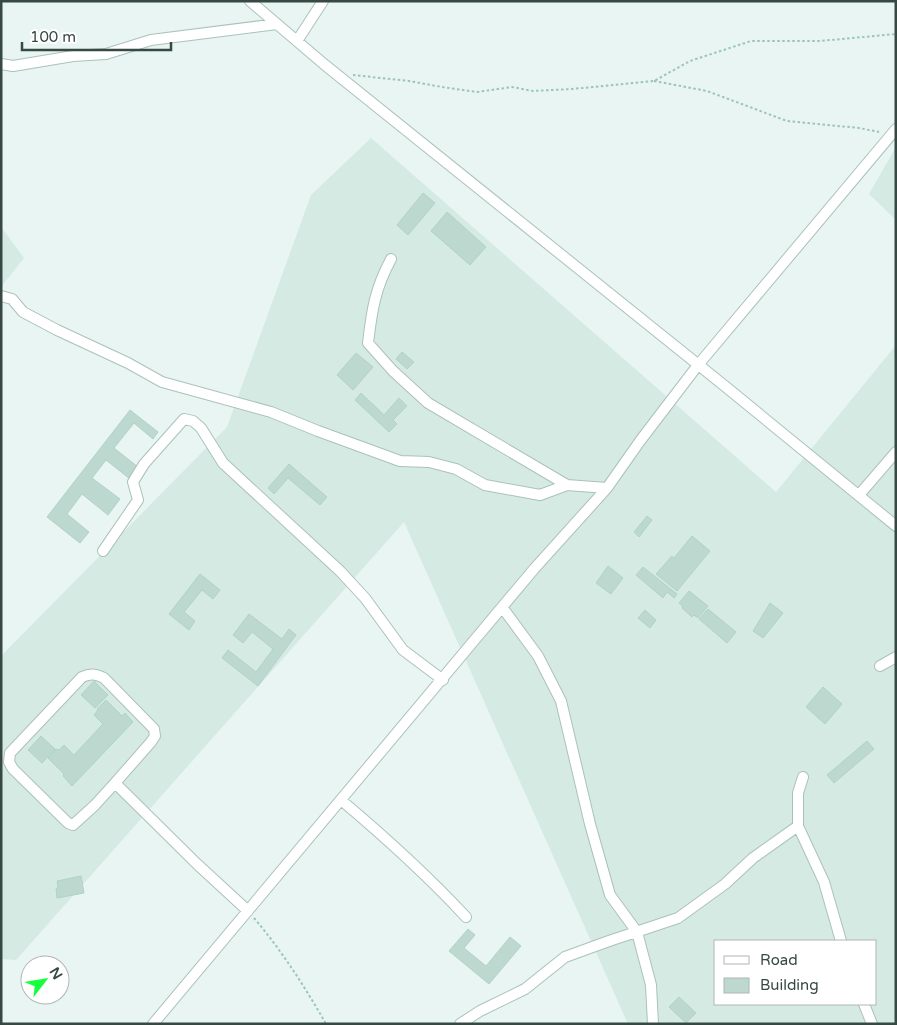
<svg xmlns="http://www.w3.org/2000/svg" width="897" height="1025" font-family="'Varela Round',sans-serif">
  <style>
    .residential { fill: #d6eae4; fill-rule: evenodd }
    .building { fill: #bdd8ce; stroke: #afd3c6 }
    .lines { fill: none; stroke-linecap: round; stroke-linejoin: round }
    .minor-casing { stroke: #aac2ba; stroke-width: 12 }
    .path { stroke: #9ac5b7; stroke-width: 2; stroke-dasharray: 2.5 2.5; stroke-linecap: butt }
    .minor { stroke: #fff; stroke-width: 10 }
  </style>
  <rect width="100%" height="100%" fill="#e8f5f2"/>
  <path class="residential" d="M371 138 776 492 896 345V1024H628L404 522 16 960 1 959V656L227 427 311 195ZM716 941H876V1004H716Z
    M896 147V220L869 194Z
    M1 227 24 258 1 287Z"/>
  <path class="building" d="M423 193 435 203 408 235 397 225Z
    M447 212 486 247 470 265 431 231Z
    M402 352 414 362 407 369 396 359Z
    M356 353 373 367 353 390 337 375Z
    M361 393 384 415 399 398 407 406 393 420 397 424 389 432 355 400Z
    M130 410 158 432 153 439 134 423 114 448 138 467 130 479 106 460 92 478 120 499 108 515 82 494 67 514 89 532 80 543 47 517Z
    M289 464 327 497 320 505 288 478 274 494 268 488Z
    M647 516 652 520 639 537 634 532Z
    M692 536 710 551 677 591 656 574 672 556 674 558Z
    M608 566 623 578 611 594 596 583Z
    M643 567 677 594 674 598 667 592 663 598 636 575Z
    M200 574 220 590 213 599 202 590 184 612 195 621 189 630 169 614Z
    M689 591 708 606 698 618 694 615 692 617 682 608 683 606 679 603Z
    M770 603 783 613 763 638 753 631Z
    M708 609 736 632 727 643 699 619Z
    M645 610 656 620 650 628 638 618Z
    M249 614 282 639 289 629 296 635 258 686 222 658 228 650 256 672 273 649 252 632 243 643 233 635Z
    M94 681 108 695 95 708 81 695Z
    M823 687 842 704 825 724 806 707Z
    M106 700 122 716 125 713 133 722 72 786 63 776 64 774 48 758 56 749 59 750 64 745 74 755 103 724 94 715 98 710 97 709Z
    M41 736 55 749 42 763 28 750Z
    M867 741 874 749 834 783 827 775Z
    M81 876 84 893 57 898 56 889 58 887 57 881Z
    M468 929 475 935 464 948 486 966 510 937 521 946 489 984 449 951Z
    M679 997 696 1013 686 1023 669 1007Z"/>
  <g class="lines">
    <g class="minor-casing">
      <path id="minor" d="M250 1 325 65 726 387 896 526
        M297 41 323 1
        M1 64 13 66 73 56 106 54 151 40 277 24
        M391 259C375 289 372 309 368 343L393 371 428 403 567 485
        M1 296 12 299 23 312 57 330 128 363 162 382 271 412 318 431 400 461 429 462 456 469 485 485 540 495 567 485 607 488
        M859 495 896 452
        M103 551 138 500 133 482 144 464 184 419 193 421 201 428 223 463 340 571 365 598 403 650 443 680
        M502 607 538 656 561 701 590 824 610 895 637 932 651 985 653 1024
        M880 666 896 657
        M803 777 798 793V826L824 882 841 941
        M115 783 151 742 155 736 154 729 104 678C96 674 91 673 82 677L10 753 9 762 13 769 68 823 73 825 95 805 115 783 197 864 248 911
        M341 800C385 837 427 875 466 917
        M864 1004 872 1024
        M153 1024 534 569 607 488 640 441 698 365 896 129
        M460 1024 480 1011 525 989 565 957 609 941 678 918 725 884 753 858 798 826"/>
    </g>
    <path class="path" d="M353 75 409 81 442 87 477 92 512 87 533 91 572 89 654 81 690 61 751 41H820L896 34
      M654 81 707 91 787 121 859 128 879 132
      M254 918C282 951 305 987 326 1024"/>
    <use href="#minor" class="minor"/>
  </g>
  <rect width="897" height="1025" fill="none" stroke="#364942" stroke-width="5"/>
  <rect x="714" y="940" width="162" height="65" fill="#ffffff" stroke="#afb6b3"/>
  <rect x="724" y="956" width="25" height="8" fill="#ffffff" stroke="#afb6b3"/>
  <text x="760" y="965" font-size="15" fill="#364942">Road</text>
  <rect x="724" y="978" width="25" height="15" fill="#bdd8ce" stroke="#afb6b3"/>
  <text x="760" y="990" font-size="15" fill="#364942">Building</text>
  <g transform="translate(45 980) rotate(59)"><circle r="24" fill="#ffffff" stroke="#afb6b3"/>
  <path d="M0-4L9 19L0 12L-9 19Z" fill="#16ff3f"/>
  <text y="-8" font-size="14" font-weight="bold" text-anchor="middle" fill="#364942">N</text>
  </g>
  <path d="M22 42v8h149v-8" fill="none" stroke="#364942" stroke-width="2.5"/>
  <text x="30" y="42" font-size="15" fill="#364942" stroke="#ffffff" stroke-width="4" paint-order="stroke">100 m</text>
</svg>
